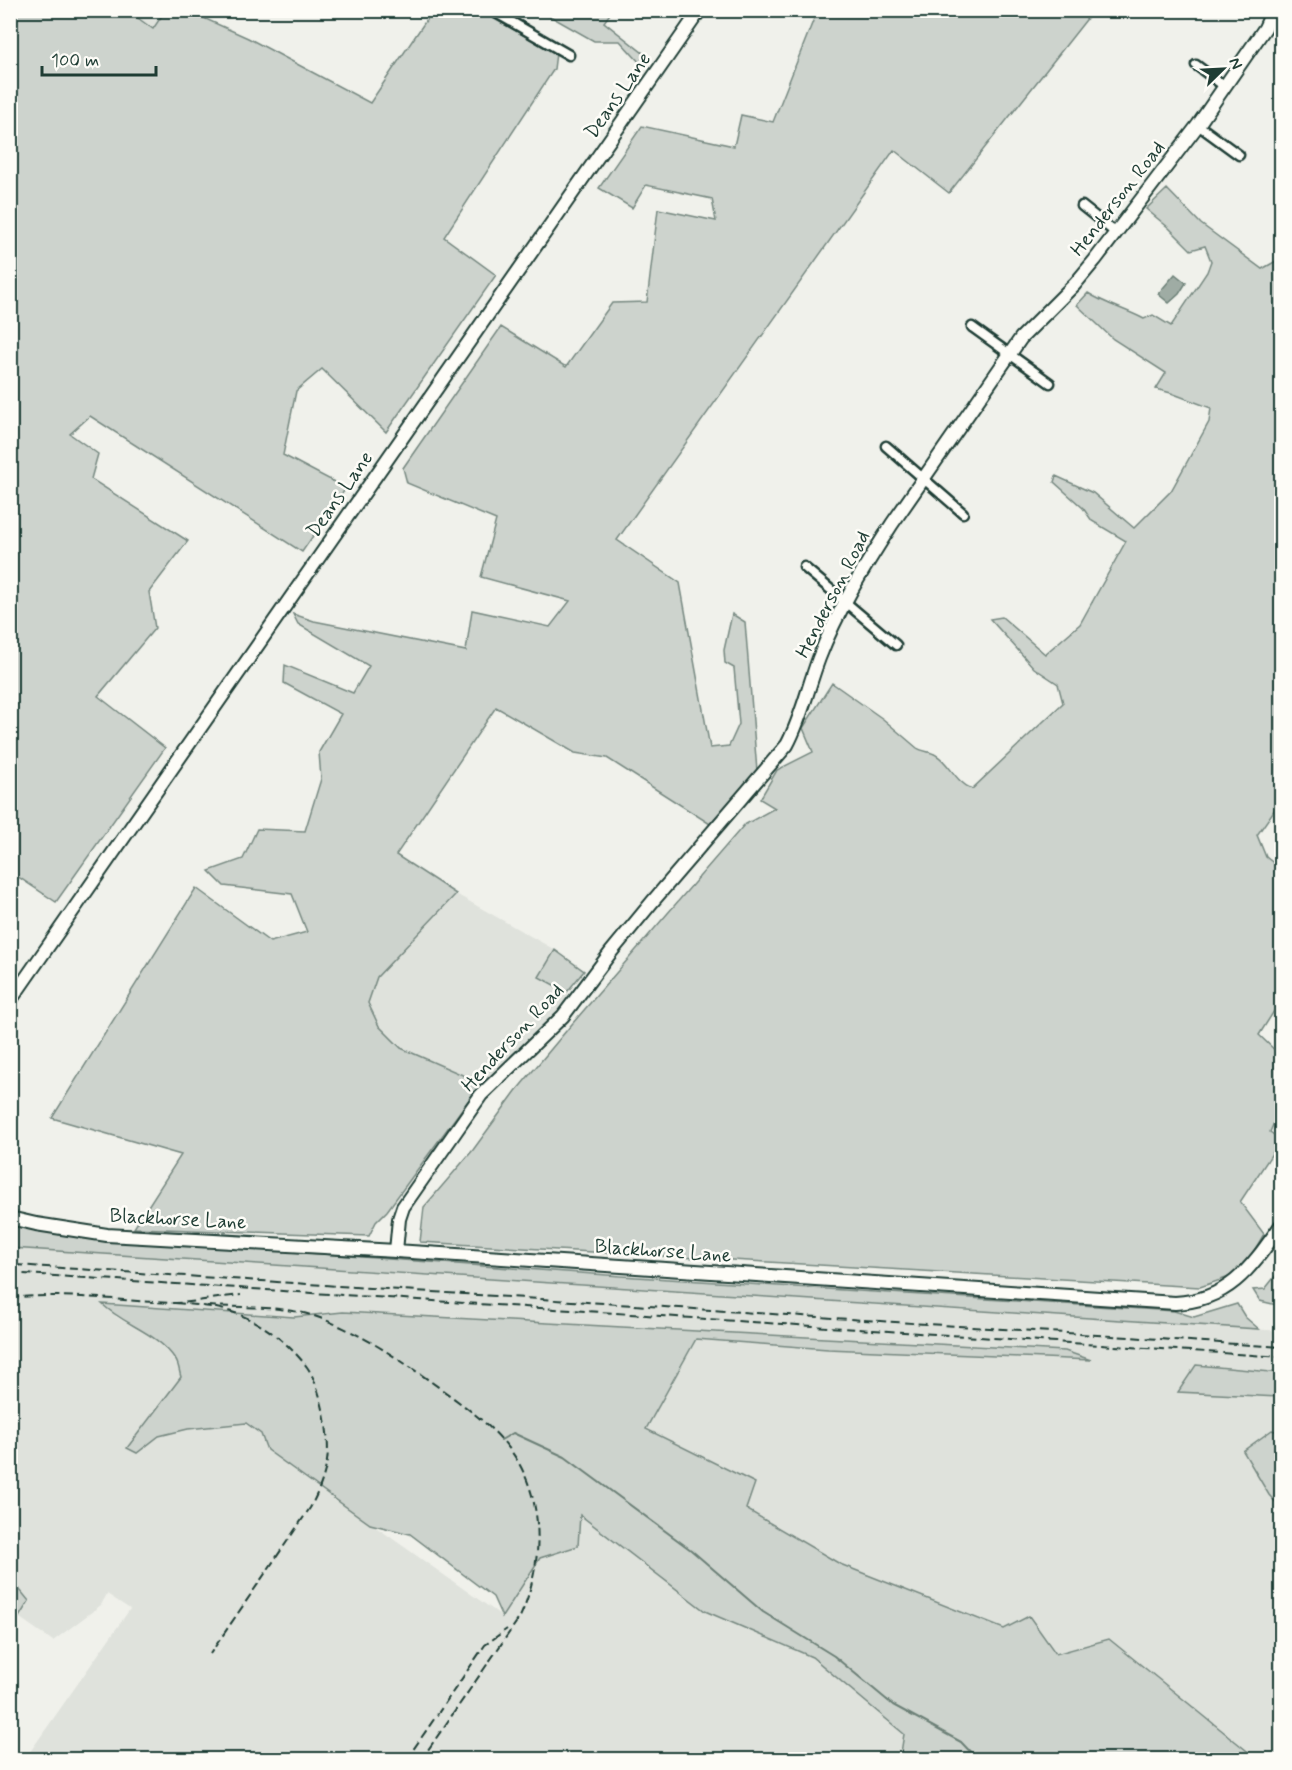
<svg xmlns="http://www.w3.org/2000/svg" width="1292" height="1770" font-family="Mynerve,sans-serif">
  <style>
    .built { fill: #dfe2dc }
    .green { fill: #cdd3cd; stroke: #768880; stroke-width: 1.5 }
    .water { fill: #9faca4; stroke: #6c8077; stroke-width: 1.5 }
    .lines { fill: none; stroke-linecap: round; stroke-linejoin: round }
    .stream { stroke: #6c8077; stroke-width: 2 }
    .street-casing { stroke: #1f3d34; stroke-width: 13 }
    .secondary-casing { stroke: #1f3d34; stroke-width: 16 }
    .street { stroke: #fdfcf7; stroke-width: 8 }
    .secondary { stroke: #fdfcf7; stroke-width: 12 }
    .rail { stroke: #1f3d34; stroke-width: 2; stroke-dasharray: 9 4.5; stroke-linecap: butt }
    .labels { text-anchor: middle; stroke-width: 5; stroke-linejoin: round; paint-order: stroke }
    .street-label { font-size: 20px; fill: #1f3d34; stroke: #fdfcf7 }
  </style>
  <rect width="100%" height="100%" fill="#f0f1eb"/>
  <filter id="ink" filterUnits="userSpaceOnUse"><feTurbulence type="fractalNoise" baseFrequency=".0167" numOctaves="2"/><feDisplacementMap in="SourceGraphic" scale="12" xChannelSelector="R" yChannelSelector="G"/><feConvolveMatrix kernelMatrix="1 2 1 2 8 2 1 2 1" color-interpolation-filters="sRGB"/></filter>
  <g filter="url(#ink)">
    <path class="built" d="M128 11H165L154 29Z
      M456 894 555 950 540 977 567 992 569 999 540 1031 490 1078 481 1083 401 1048 379 1026 368 1003 377 977Z
      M11 1248 1281 1331V1373L1196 1365 1179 1391 1281 1397V1433L1272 1430 1269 1495 1281 1508V1759H1258L1109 1639 1056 1654 1004 1629 840 1564 746 1509 754 1483 646 1429 696 1339 828 1349 1088 1359 1065 1351 343 1312 294 1317 182 1309 115 1316 163 1344 177 1361 181 1377 128 1448 137 1453 159 1436 188 1429 246 1423 261 1434 267 1450 502 1616 540 1558 578 1546 579 1515 705 1611 812 1657 904 1734 900 1759H25L130 1609 107 1594 101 1605 53 1641 20 1618 29 1601 11 1579Z"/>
    <path class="green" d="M10 11H77L87 18 92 11H128L153 29 165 11H202L199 16 248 38 370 103 431 13 427 11H480L556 53 554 69 444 237 496 275 386 432 322 369 296 391 283 455 346 488 302 552 90 416 70 434 98 454 91 479 188 541 149 592 155 628 98 696 165 748 56 902 11 872Z
      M541 11H612L604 22 648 57 642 65 620 41H594Z
      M817 11H1093L949 193 894 150 617 540 680 583 710 748 729 746 739 724 734 668 725 663 724 650 732 614 745 622 757 771 710 824 607 758 575 753 496 707 396 855 456 894 377 977 368 1003 379 1026 401 1048 481 1083 387 1211 376 1222 369 1236 134 1228 181 1155 52 1118 196 888 270 942 307 932 292 894 224 886 209 871 243 859 257 829 305 831 321 779 319 752 341 714 284 683 285 665 353 693 369 666 298 624 293 614 314 621 466 651 472 610 550 627 570 601 481 577 496 520 407 483 403 468 501 327 566 367 612 303 647 302 658 209 716 221 712 199 646 185 632 208 599 188 642 126 734 146 741 115 773 122Z
      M1167 189 1201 224 1262 269 1278 260 1282 276V799L1257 835 1266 857 1281 869V1000L1259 1035 1281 1056V1106L1270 1132 1281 1140 1240 1202 1264 1234 1241 1273 1200 1287 420 1242 424 1207 473 1150 516 1091 572 1024 744 825 775 808 760 799 777 770 813 752 803 728 832 683 883 719 917 748C923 752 930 751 936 755 949 762 955 782 972 789L1063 703 1058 684 1034 668 990 619 1002 617 1045 654 1080 624 1126 541 1092 521 1083 508 1054 482 1056 476 1093 493 1134 528 1171 491 1209 422 1211 408 1171 393 1156 389 1166 373 1113 339 1077 305 1088 293C1105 304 1125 309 1144 319L1153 315 1171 326 1207 272 1211 261 1205 246 1191 250 1169 228 1146 209Z
      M555 950 584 971 567 992 539 977Z
      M10 1225 62 1234 171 1243 621 1276 1174 1311 1194 1317 1237 1304 1245 1317 1259 1329 11 1248Z
      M1281 1269V1306L1260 1301 1253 1290 1265 1289Z
      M102 1304 294 1317 343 1312 1065 1351 1091 1360 828 1349 696 1339 646 1429 755 1483 746 1509 840 1564 1004 1629 1029 1616 1056 1654 1109 1639 1257 1759H900L904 1734 812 1657 705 1611 580 1515 578 1546 540 1558 502 1617 493 1597 410 1534 370 1524 267 1450 261 1434 246 1423 188 1429 159 1436 137 1453 127 1448 181 1377C179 1371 179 1364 175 1359 158 1333 124 1325 102 1304Z
      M1196 1365 1281 1373V1397L1178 1392Z
      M1272 1430 1281 1433V1508L1269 1495 1243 1451Z
      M11 1579 29 1601 11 1630Z"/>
    <path class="water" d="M1175 274 1186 283 1179 294 1169 303 1158 294Z"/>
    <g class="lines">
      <path class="stream" d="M501 1440 513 1433 565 1457 691 1550 763 1612 834 1656 893 1705 961 1742 978 1760"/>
      <g class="street-casing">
        <path id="street" d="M491 10 569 55
          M1272 12 1282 16
          M1196 65 1224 86
          M1198 125 1239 155
          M1082 206 1116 233
          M972 327 1050 383
          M886 446 963 513
          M804 567 896 645"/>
      </g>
      <g class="secondary-casing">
        <path id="secondary" d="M10 1001 700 10
          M10 1218 36 1224 107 1235 396 1251 1175 1303C1231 1300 1252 1266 1282 1224
          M396 1251 399 1219 403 1207 481 1095 563 1016 611 952 653 901 787 745C802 717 808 687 819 658 837 611 865 566 892 524L1021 338 1075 284 1095 260 1198 125 1265 28 1273 10"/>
      </g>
      <use href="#street" class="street"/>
      <use href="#secondary" class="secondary"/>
      <path class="rail" d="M15 1265 1282 1347
        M10 1273 1282 1357
        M10 1298C64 1292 118 1301 172 1303 194 1303 218 1297 241 1295
        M175 1303C199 1305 224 1307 247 1318 269 1328 292 1347 307 1367 321 1387 331 1437 327 1461 324 1478 318 1493 310 1508L210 1654
        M207 1306C244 1308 285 1305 320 1318 360 1333 395 1356 430 1381 460 1403 497 1427 517 1460 546 1509 542 1567 520 1617L421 1760
        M406 1760 485 1645 507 1629"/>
    </g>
  </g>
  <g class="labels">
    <g class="street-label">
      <text transform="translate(617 95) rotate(-55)" y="7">Deans Lane</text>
      <text transform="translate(1117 198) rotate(-52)" y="7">Henderson Road</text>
      <text transform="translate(339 494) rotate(-55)" y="7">Deans Lane</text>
      <text transform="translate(832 594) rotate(-63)" y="7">Henderson Road</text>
      <text transform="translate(512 1037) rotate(-47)" y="7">Henderson Road</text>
      <text transform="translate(178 1218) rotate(3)" y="7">Blackhorse Lane</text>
      <text transform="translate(663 1250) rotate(4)" y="7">Blackhorse Lane</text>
    </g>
  </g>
  <rect width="1292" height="1770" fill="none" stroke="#fdfcf7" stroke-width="36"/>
  <rect x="18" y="18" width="1256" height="1734" fill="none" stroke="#1f3d34" stroke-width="2" filter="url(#ink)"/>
  <g transform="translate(1223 69) rotate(66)" stroke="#fdfcf7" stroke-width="4.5" paint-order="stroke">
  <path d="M0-4.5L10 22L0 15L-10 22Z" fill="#1f3d34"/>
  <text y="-9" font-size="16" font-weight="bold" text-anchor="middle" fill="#1f3d34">N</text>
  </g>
  <path d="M42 66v9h114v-9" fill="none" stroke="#1f3d34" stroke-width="3"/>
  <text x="51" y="66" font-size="18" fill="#1f3d34" stroke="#fdfcf7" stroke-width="4.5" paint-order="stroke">100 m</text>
</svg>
